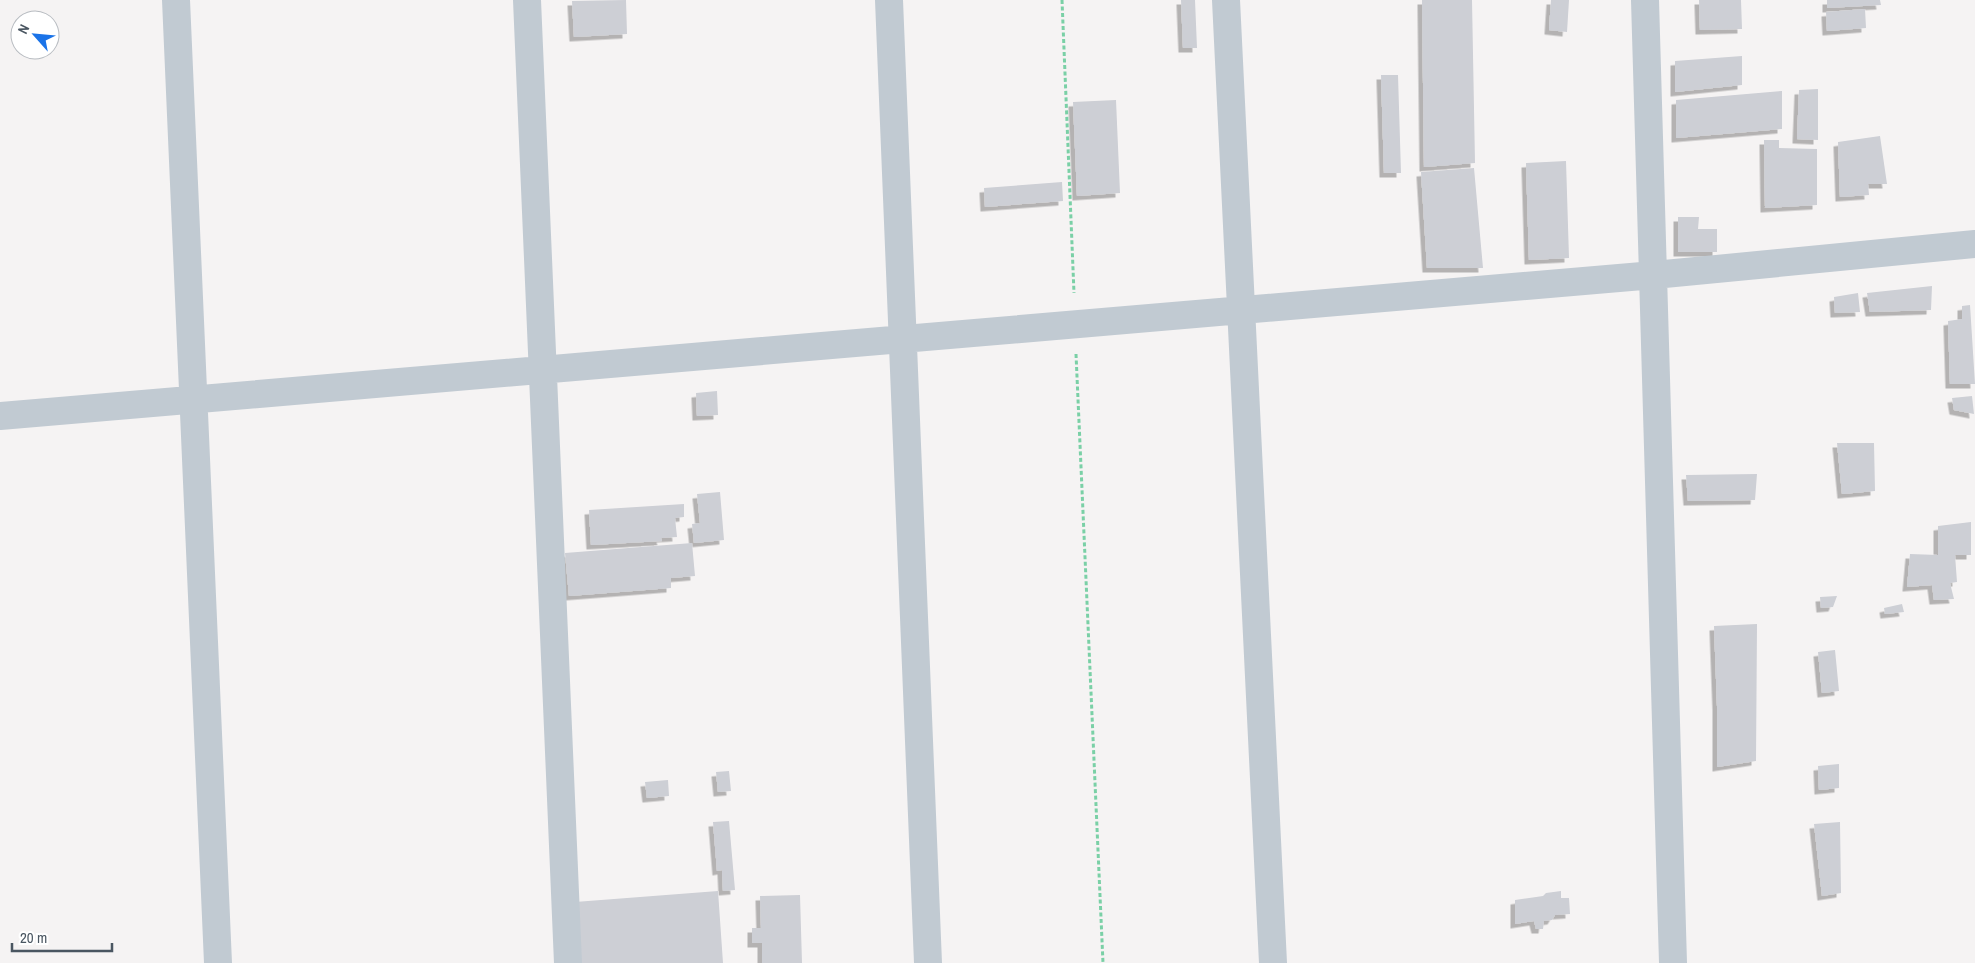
<svg xmlns="http://www.w3.org/2000/svg" width="1975" height="963" font-family="'Archivo Narrow',sans-serif">
  <style>
    .building { fill: #cdcfd5; filter: url(#shadow) }
    .lines { fill: none; stroke-linecap: round; stroke-linejoin: round }
    .path { stroke: #7ad0a6; stroke-width: 3; stroke-dasharray: 4 2.5; stroke-linecap: butt }
    .minor { stroke: #c1cad2; stroke-width: 28 }
  </style>
  <defs>
    <filter id="shadow"><feDropShadow dx="-4.5" dy="4.5" stdDeviation="0" flood-color="#0004"/></filter>
  </defs>
  <rect width="100%" height="100%" fill="#f5f3f3"/>
  <path class="building" d="M626 0 627 34 574 37 572 1Z
    M1181 0H1195L1197 48H1183Z
    M1422 0H1472L1475 163 1424 167Z
    M1551 0H1569L1567 32 1549 30Z
    M1699 0H1741L1742 29 1700 30Z
    M1827 0H1880L1881 5 1827 8Z
    M1865 9 1866 28 1827 31 1826 12Z
    M1742 56V85L1675 92V61Z
    M1381 75H1398L1401 173H1384Z
    M1818 89V140L1797 139 1799 90Z
    M1782 91V129L1676 138V100Z
    M1116 100 1120 193 1077 196 1073 102Z
    M1880 136 1887 184H1868L1869 195 1840 197 1838 142Z
    M1764 140H1779V148L1817 149V205L1765 208Z
    M1566 161 1569 258 1529 260 1526 163Z
    M1474 168 1483 268H1427L1421 172Z
    M1062 182 1063 201 985 207 984 188Z
    M1678 217H1699L1698 229H1717V252H1678Z
    M1932 286 1931 310 1870 312 1867 293Z
    M1858 293 1860 312 1835 313 1834 297Z
    M1970 305 1975 384H1950L1948 321 1962 319V306Z
    M717 391 718 415 697 416 696 393Z
    M1972 396 1974 414 1954 410 1952 398Z
    M1837 443H1874L1875 491 1842 494Z
    M1757 474 1755 500 1688 501 1686 475Z
    M720 492 724 540 694 543 692 524 700 523 697 494Z
    M684 504V517L675 518 677 537 661 538 662 541 591 545 589 510Z
    M1971 522V555H1955L1957 582 1950 583 1954 599 1934 600 1932 585 1907 587 1910 554 1938 555V526Z
    M692 543 695 576 671 578V588L569 596 565 553Z
    M1837 596 1833 607 1821 608 1820 597Z
    M1902 604 1904 612 1885 614 1884 608Z
    M1757 624 1756 761 1717 767V706L1714 626Z
    M1835 650 1839 691 1822 693 1818 652Z
    M1839 764V788L1819 790 1818 766Z
    M729 771 731 791 718 792 716 772Z
    M668 780 669 796 647 798 645 782Z
    M729 821 735 890 723 891 722 870 717 871 713 822Z
    M1840 822 1841 893 1822 896 1814 824Z
    M718 891 723 963H579L575 902Z
    M1561 891V898H1569L1570 914 1555 915 1552 920 1544 921 1543 929H1536L1534 921 1515 924V900L1543 896 1546 893Z
    M800 895 802 963H762V943H752V928H761L760 896Z"/>
  <g class="lines">
    <path class="path" d="M1062 0 1074 293
      M1076 354 1103 963"/>
    <path class="minor" d="M176 0 218 963
      M527 0 568 963
      M889 0 928 963
      M1226 0 1273 963
      M1645 0 1673 963
      M0 416 1654 275 1975 244"/>
  </g>
  <g transform="translate(35 35) rotate(297)"><circle r="24" fill="#ffffff" stroke="#b7bbc0"/>
  <path d="M0-4L9 19L0 12L-9 19Z" fill="#1a73e8"/>
  <text y="-8" font-size="14" font-weight="bold" text-anchor="middle" fill="#4a5661">N</text>
  </g>
  <path d="M12 943v8h100v-8" fill="none" stroke="#4a5661" stroke-width="2.5"/>
  <text x="20" y="943" font-size="15" fill="#4a5661" stroke="#ffffff" stroke-width="4" paint-order="stroke">20 m</text>
</svg>
